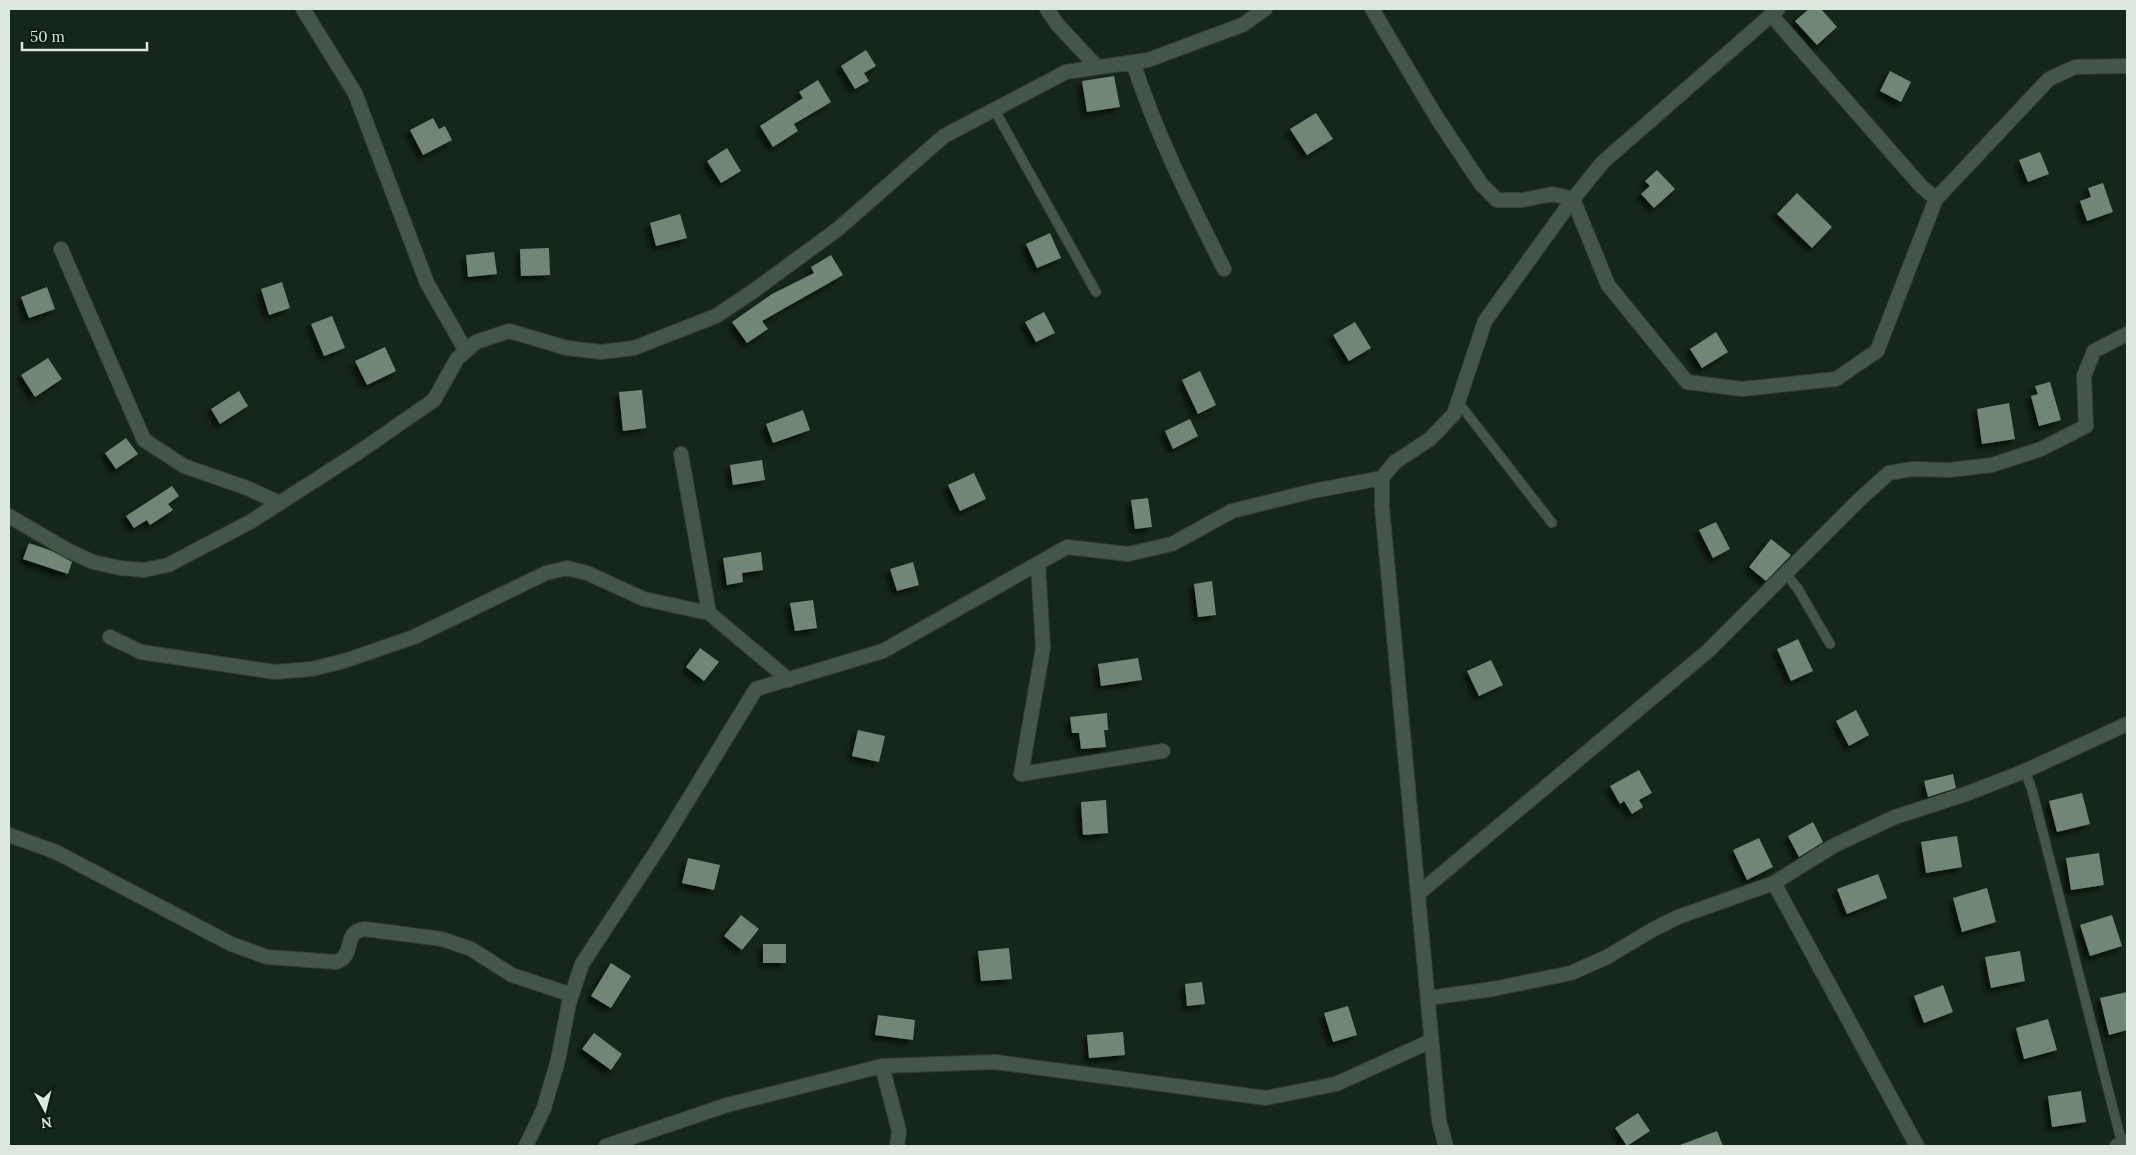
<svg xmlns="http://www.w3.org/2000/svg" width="2136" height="1155" font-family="Lora,serif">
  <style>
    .building { fill: #728678; filter: url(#shadow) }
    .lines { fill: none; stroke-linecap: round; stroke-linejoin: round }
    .service-casing { stroke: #323f35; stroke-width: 11 }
    .minor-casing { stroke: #323f35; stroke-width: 16 }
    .tertiary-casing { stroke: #323f35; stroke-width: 16 }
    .service { stroke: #445649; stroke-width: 9 }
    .minor { stroke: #445649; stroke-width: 14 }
    .tertiary { stroke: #445649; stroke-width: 14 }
  </style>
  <defs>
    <filter id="shadow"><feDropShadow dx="-4.5" dy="4.5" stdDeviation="2.5" flood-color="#0009"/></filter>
  </defs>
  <rect width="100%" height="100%" fill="#15261a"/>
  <path class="building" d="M1809 9H1821L1837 27 1817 45 1795 21Z
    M866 50 876 66 864 73 869 81 855 89 841 66Z
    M1890 71 1911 82 1901 102 1880 91Z
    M1114 76 1120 107 1087 112 1082 81Z
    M818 80 831 102 794 124 798 131 773 147 760 126 803 98 799 92Z
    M1316 113 1333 139 1307 155 1290 129Z
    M433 118 439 129 445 126 452 140 423 155 410 130Z
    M727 148 741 171 721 183 707 161Z
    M2040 152 2049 174 2028 182 2019 160Z
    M1657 170 1675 189 1654 208 1641 194 1650 186 1645 181Z
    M2103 183 2113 212 2087 221 2080 201 2091 197 2088 188Z
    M1797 193 1832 227 1812 248 1777 214Z
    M680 214 687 238 656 246 650 223Z
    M1050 233 1061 258 1037 268 1026 244Z
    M549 248 550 275 521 276 520 249Z
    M494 252 497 274 468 277 466 255Z
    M831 255 843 275 762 321 768 329 747 343 732 322 772 294 814 273 811 267Z
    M282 282 290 308 269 315 261 289Z
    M47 287 55 309 29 318 21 297Z
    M1044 312 1055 333 1036 342 1025 322Z
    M332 316 345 348 324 356 311 324Z
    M1355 322 1371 348 1349 361 1333 335Z
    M1716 332 1728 352 1702 368 1690 349Z
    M385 347 396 371 367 385 355 361Z
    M48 358 62 379 35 397 21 375Z
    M1200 371 1216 405 1198 414 1182 380Z
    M2050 382 2061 420 2039 426 2031 396 2038 394 2035 386Z
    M642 390 646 428 623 431 619 392Z
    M239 391 248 406 220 424 211 409Z
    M2009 403 2015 439 1982 444 1977 409Z
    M803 410 810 430 773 443 766 424Z
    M1190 419 1198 436 1173 449 1165 431Z
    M126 438 138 454 116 469 105 453Z
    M762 460 765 480 733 485 730 465Z
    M974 473 986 499 960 511 948 485Z
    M172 486 179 496 168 504 173 510 150 525 147 520 134 528 126 516Z
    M1148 498 1152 527 1135 529 1131 500Z
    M1716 522 1730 549 1713 558 1699 530Z
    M1771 539 1791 555 1766 581 1749 567Z
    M29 543 52 551 72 562 68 574 23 559Z
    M761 552 763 570 742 573 743 582 727 585 723 558Z
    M913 562 919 585 897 591 890 569Z
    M1212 581 1216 615 1198 617 1194 584Z
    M813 600 817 628 795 631 790 603Z
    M1798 639 1813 671 1791 681 1777 649Z
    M700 648 719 662 704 681 686 667Z
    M1138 658 1142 680 1101 686 1098 664Z
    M1491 660 1503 685 1479 696 1467 671Z
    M1856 710 1869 735 1849 746 1836 721Z
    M1107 713 1108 730H1104L1106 747 1081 749 1079 733H1072L1070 717Z
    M858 730 885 736 879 762 852 756Z
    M1639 770 1652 793 1639 800 1643 807 1632 814 1624 801 1620 804 1610 786Z
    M1953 774 1956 788 1928 797 1924 781Z
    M2082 793 2090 824 2057 832 2049 801Z
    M1106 800 1108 833 1083 835 1081 802Z
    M1813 822 1823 842 1799 857 1788 836Z
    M1957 836 1962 867 1926 873 1921 842Z
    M1759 838 1773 867 1747 880 1733 850Z
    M2099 853 2104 885 2071 890 2066 858Z
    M688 858 720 865 714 890 682 883Z
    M1878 874 1887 898 1847 914 1837 889Z
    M1987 888 1996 922 1962 932 1953 898Z
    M741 915 759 929 742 950 724 936Z
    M2112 915 2122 946 2090 956 2080 925Z
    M763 944H786V963H763Z
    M1009 948 1012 979 981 981 978 951Z
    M2020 951 2025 981 1991 988 1985 957Z
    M611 963 631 976 611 1008 591 996Z
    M1202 982 1205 1004 1187 1006 1185 984Z
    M1943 985 1953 1012 1924 1023 1914 996Z
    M2127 992V1030L2109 1035 2100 998Z
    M1348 1006 1357 1035 1333 1042 1324 1013Z
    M878 1015 915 1020 913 1040 875 1035Z
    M2048 1019 2057 1050 2024 1059 2016 1028Z
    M1123 1032 1125 1055 1089 1058 1087 1035Z
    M594 1033 622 1054 611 1070 582 1049Z
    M2081 1091 2086 1122 2052 1127 2048 1096Z
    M1638 1113 1650 1131 1627 1146 1615 1128Z
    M1717 1131 1723 1146H1680V1145Z"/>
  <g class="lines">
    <g class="service-casing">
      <path id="service" d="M994 109 1096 292
        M1458 402 1552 523
        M1786 574 1798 589 1830 644
        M2025 771 2032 790 2122 1144"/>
    </g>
    <g class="minor-casing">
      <path id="minor" d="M303 9 355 93 427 283 466 351
        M1047 9 1057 24 1097 67
        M1372 9 1437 118 1481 184 1497 200H1522L1553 194 1573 199 1608 285 1687 382 1742 389 1836 379 1877 351 1936 199 2049 79 2075 67 2127 66
        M1772 16 1921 186 1936 199
        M1133 62C1156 134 1190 201 1224 269
        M61 249 144 440 184 466 247 488 280 503
        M681 454 709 613
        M9 516 67 550 93 562 120 568 144 570 168 565 250 522 359 452 434 400 457 359 476 342 509 331 567 348 601 352 634 348 716 316 752 292 838 229 944 136 1066 72 1148 60 1242 25 1265 9
        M1038 563 1043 648 1021 774 1163 751
        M110 637 141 652 275 672 312 669 344 661 414 637 546 573 567 568 587 573 644 599 709 613 789 680
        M9 835 56 852 231 944 267 957 336 962C357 955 341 932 365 929L442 939 471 949 512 975 572 995
        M1774 883 1917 1146
        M1419 893 1708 651 1859 500 1889 473 1912 469 1949 470 1992 465 2041 449 2086 426 2084 376 2094 351 2127 334
        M1428 998 1493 989 1571 973 1607 957 1652 930 1678 917 1774 883 1833 846 1895 817 1966 794 2025 771 2127 724
        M882 1066 899 1131 897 1146
        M526 1146 544 1108 558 1060 569 1003 582 964 663 841 756 689 883 651 1067 547 1128 554 1172 544 1232 511 1313 491 1382 478
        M606 1146 727 1105 882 1066 995 1062 1266 1098 1336 1084 1431 1041"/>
    </g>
    <g class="tertiary-casing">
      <path id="tertiary" d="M1446 1146 1439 1121 1382 507V478L1395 462 1430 439 1454 414 1485 321 1573 199 1603 162 1778 9
        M2117 1146 2127 1142"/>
    </g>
    <use href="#service" class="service"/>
    <use href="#minor" class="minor"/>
    <use href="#tertiary" class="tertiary"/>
  </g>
  <rect width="2136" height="1155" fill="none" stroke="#dde8e0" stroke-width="20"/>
  <g transform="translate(45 1110) rotate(173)" stroke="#0b1c11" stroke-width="4" paint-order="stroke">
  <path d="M0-4L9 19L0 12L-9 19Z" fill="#dde8e0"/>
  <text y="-8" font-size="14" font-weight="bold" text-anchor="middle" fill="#dde8e0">N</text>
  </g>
  <path d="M22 42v8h125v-8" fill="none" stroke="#dde8e0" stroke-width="2.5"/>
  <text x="30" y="42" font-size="15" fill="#dde8e0" stroke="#0b1c11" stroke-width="4" paint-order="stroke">50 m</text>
</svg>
